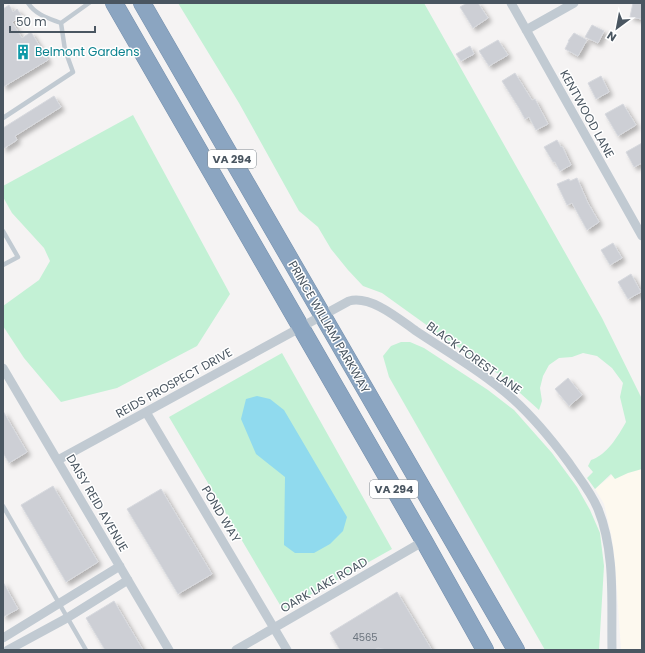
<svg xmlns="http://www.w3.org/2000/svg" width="645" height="653" font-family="Poppins,sans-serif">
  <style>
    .commercial { fill: #fdf9ef }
    .green { fill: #c3f1d5 }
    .water { fill: #90daee }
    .building { fill: #cdcfd5; stroke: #d7d9de; filter: url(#shadow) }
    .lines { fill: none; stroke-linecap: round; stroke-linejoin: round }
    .highway-casing { stroke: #7690ad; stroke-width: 18 }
    .lane { stroke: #c1cad2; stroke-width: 4.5 }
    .street { stroke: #c1cad2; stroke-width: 9 }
    .highway { stroke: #8ba5c1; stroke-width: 17 }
    .labels { text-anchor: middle; stroke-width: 3; stroke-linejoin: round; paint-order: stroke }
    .number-label { font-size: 10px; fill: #6b747e }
    .shield { fill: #fff; stroke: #808990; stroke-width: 1 }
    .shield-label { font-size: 11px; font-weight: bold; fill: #4a5661 }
    .culture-label { font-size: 12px; fill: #0d838f; stroke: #fff; text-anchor: start }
    .street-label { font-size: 12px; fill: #4a5661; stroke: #fff }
  </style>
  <defs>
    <filter id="shadow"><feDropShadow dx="3.5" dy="3.5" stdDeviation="2" flood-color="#0004"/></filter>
  </defs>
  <rect width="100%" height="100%" fill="#f5f3f3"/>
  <path class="commercial" d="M642 450V650H621L615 563 612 538 604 504 595 489Z"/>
  <path class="green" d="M178 3H424L602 318 642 399V469L628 473 615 479 611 474 595 489 587 478 593 472 588 466 591 460C607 455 618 436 626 422L620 397 623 383 612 368 597 356 583 353 572 357 559 358 549 365 543 376 540 388 542 401 539 410 500 375 446 339 382 293 363 286 348 270 331 249 318 227 299 211 239 103Z
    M133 115 230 294 197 346 117 388 61 402 24 358 3 326V306L39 280 50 261 44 248 12 213 3 197V186Z
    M401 342H410L424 348 488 390 514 410 552 453 577 487 590 510 600 533 604 566 599 650H545L389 377 383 356 391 346Z
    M282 353 392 549 283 610 169 417Z"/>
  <path class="water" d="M257 396 270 399 284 410 347 517 343 531 330 544 314 553H295L284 545 285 477 256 454 241 419 246 399Z"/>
  <path class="building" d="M467 3H478L488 18 473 28 460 7Z
    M633 3H642V19L630 17Z
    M9 5 13 12 17 9 22 16 12 22 22 38 31 32 48 60 3 87V9Z
    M592 25 604 31 598 43 585 37Z
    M574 33 587 40 578 56 565 49 569 41H568Z
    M498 40 508 55 489 66 479 51Z
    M470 46 474 54 461 61 456 54Z
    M515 73 532 100 535 99 548 124 536 130 529 117 525 119 519 108 502 81Z
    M601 76 609 92 596 99 588 83Z
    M54 96 61 107 15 136 17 140 3 149V128Z
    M623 104 636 125 618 136 605 114Z
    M557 140 561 147 562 146 571 165 560 171 555 162H553L544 147Z
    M642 143V163L634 167 626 152Z
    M577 178 588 203 599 222 587 230 572 203 567 205 557 184 569 179 570 181Z
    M613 243 622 258 610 265 601 250Z
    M631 274 641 292 628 299 618 282Z
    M568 378 582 395 569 406 555 389Z
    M3 411 27 452 9 463 3 453Z
    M53 486 98 562 66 582 21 505Z
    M161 489 212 574 178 594 127 509Z
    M3 582 18 609 3 617Z
    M397 592 432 650H387L378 648 374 650H340L330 633Z
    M114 601 143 650H105L86 618Z"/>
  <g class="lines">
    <g class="highway-casing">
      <path id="highway" d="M114 3 424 541 485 650
        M142 3 516 650"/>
    </g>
    <path class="lane" d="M28 3C36 15 48 18 61 23
      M61 23 89 3
      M3 118 73 72 65 50 61 23
      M3 231 18 257 3 265
      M3 506 86 650"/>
    <path class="street" d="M511 3 642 236
      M526 30 574 3
      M3 368 169 650
      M146 412 287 650
      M58 460 349 301C371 295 399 319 416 331 449 353 484 373 513 399 534 418 552 440 569 463 579 478 591 492 598 509 616 553 611 604 612 650
      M3 638 120 566
      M8 650 67 618 128 580
      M236 650 424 541"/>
    <use href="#highway" class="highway"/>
  </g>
  <defs>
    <g id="building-bare" transform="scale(1.2)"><path d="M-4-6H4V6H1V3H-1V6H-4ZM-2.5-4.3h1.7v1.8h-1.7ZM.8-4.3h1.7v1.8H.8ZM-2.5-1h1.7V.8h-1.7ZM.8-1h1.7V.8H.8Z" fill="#0f9aa8" stroke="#fff" stroke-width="2.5" paint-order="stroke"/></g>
  </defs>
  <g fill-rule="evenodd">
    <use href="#building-bare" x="23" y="52"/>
  </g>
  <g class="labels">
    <g class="number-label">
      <text x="365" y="641">4565</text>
    </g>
    <g class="shield">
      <rect x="208" y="150" width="48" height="18" rx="3"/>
      <rect x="370" y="480" width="48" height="18" rx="3"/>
    </g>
    <g class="shield-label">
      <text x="232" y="163">VA 294</text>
      <text x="394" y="493">VA 294</text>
    </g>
    <g class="culture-label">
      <text x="35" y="56">Belmont Gardens</text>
    </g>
    <g class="street-label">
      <text transform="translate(587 114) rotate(61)" y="4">KENTWOOD LANE</text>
      <text transform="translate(329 327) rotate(60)" y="4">PRINCE WILLIAM PARKWAY</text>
      <text transform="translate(474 358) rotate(36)" y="4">BLACK FOREST LANE</text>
      <text transform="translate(174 383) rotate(-29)" y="4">REIDS PROSPECT DRIVE</text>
      <text transform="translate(97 503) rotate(60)" y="4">DAISY REID AVENUE</text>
      <text transform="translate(221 514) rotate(59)" y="4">POND WAY</text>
      <text transform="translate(324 585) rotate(-30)" y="4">OARK LAKE ROAD</text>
    </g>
  </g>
  <rect width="645" height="653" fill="none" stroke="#4a5661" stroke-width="8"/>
  <g transform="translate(617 28) rotate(212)" stroke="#ffffff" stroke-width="3" paint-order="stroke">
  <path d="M0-3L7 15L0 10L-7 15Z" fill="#4a5661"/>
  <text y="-6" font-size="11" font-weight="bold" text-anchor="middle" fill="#4a5661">N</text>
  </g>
  <path d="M10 26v6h85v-6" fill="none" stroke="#4a5661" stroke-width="2"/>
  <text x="16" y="26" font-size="12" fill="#4a5661" stroke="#ffffff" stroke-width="3" paint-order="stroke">50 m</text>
</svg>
